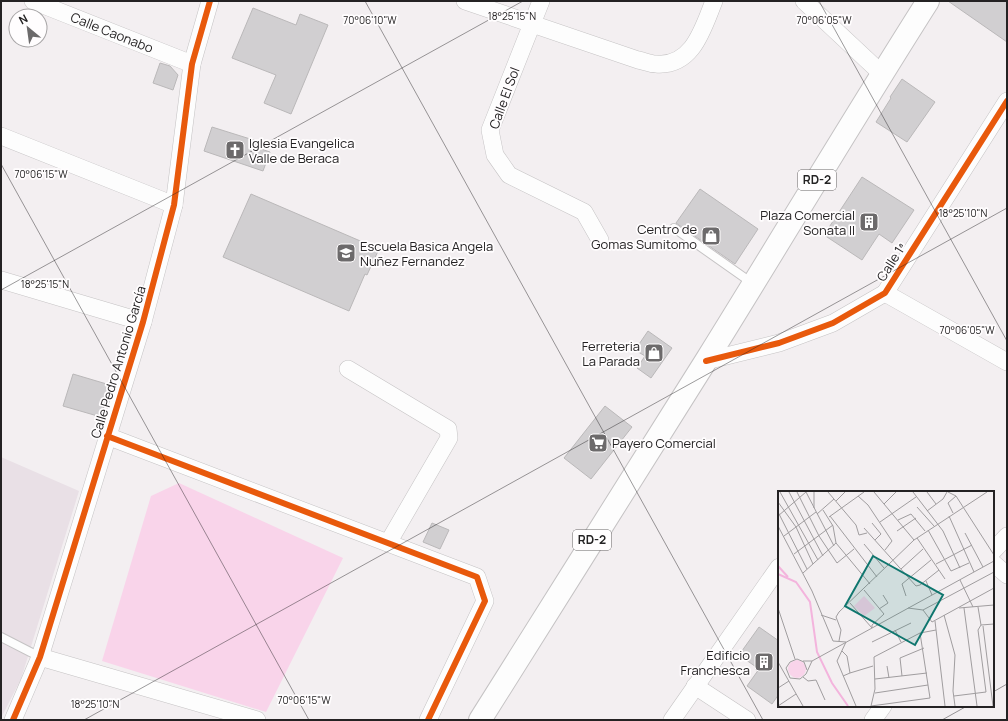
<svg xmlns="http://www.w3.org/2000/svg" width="1008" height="721" font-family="Manrope,sans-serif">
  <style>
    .built { fill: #e9e0e6 }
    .green { fill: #f9d4ea }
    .building { fill: #d1cfd1; stroke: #bab8b9 }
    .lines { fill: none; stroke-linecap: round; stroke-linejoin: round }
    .service-casing { stroke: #c5c3c4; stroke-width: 10 }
    .minor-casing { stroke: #c5c3c4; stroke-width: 18 }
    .primary-casing { stroke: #c5c3c4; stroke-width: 24 }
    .service { stroke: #fdfdfd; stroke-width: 8 }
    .minor { stroke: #fdfdfd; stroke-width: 17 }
    .primary { stroke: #fdfdfd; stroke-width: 22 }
    .cycleway-casing { stroke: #fffdfe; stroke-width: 8 }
    .cycleway { stroke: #e8590c; stroke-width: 6 }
    .ticks { fill: none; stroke: #242223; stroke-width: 1; stroke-opacity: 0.45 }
    .labels { text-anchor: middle; stroke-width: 3.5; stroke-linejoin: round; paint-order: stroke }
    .shield { fill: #fffdfe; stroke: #666465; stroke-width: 1 }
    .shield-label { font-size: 12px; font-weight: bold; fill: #242223 }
    .street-label { font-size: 13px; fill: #242223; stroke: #fffdfe }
    .poi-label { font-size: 13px; fill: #242223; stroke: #fffdfe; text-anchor: end }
    .inset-river { fill: none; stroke: #f3b4dd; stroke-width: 2 }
    .inset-road { fill: none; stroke: #a09d9f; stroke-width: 1 }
    .view { fill: #0f766e; fill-opacity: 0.15; stroke: #0f766e; stroke-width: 2 }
    .inset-edge { fill: none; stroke: #242223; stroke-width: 2 }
    .ticks-label { font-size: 10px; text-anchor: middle; fill: #242223; stroke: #fffdfe; stroke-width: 3.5; stroke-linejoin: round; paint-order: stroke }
  </style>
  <rect width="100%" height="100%" fill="#f3eff1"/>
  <path class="built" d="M1 457 79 491 21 679 1 718Z"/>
  <path class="green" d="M179 483 343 558 266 712 102 661 151 496Z"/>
  <path class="building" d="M948 1H1007V42Z
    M253 8 296 25 300 14 328 25 291 114 264 103 276 75 232 58Z
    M160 63 170 66 178 75 173 90 153 83Z
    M902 79 935 102 907 142 876 122 891 98 890 97Z
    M212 127 263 143 261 149 270 152 263 171 204 151Z
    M862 177 914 210 892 243 879 234 862 260 824 235Z
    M700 189 758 229 735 264 676 223Z
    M251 194 379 249 367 275 365 274 349 311 223 257Z
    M648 331 672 348 651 378 637 368 645 356 635 350Z
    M73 374 110 385 101 417 63 406Z
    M605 406 632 427 591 479 564 458Z
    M432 523 449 530 440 549 423 542Z
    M759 627 779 641V694L772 704 747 686 759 669 739 655Z"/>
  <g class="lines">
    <g class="service-casing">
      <path id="service" d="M674 228 752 283
        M1 637 40 657"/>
    </g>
    <g class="minor-casing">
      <g id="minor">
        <path id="s1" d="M33 1 192 64"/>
        <path d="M465 1 638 60C644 61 650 64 656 64 693 67 703 28 714 1"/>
        <path d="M541 1 490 130 495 155 509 175 584 212 600 240"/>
        <path d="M804 1 882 74"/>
        <path d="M1 136 174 205"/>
        <path d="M1 280 143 322"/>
        <path d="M885 293 1007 362"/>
        <path d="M706 361 779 343 833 323 885 293 1007 101"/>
        <path d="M348 369 448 429 449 438 388 543"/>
        <path d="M107 436 477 577 485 601 428 720"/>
        <path d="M993 551 1007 536"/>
        <path d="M993 563 1007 575"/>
        <path d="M40 657 257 720"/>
        <path d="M695 686 747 720"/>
        <path d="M13 720 40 657 143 322 174 205 192 64 210 1"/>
        <path d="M672 720 779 567"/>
        <path d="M873 720 883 706"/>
      </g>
    </g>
    <g class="primary-casing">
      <path id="primary" d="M480 720C555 599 632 480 707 359 781 240 853 119 928 1"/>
    </g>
    <use href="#service" class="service"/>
    <use href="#minor" class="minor"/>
    <use href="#primary" class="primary"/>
    <g class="cycleway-casing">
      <path id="cycleway" d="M706 361 779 343 833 323 885 293 1007 101
        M107 436 477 577 485 601 428 720
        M13 720 40 657 143 322 174 205 192 64 210 1"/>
    </g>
    <use href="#cycleway" class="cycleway"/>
  </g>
  <path class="ticks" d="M365 1 763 720M819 1 1007 341M1 164 309 720M1 290 523 1M993 692 1007 684M84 720 1007 208M942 720 967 706"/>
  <defs>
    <g id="church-square" transform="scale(1)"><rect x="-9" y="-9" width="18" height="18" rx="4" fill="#6c6a6b" stroke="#fffdfe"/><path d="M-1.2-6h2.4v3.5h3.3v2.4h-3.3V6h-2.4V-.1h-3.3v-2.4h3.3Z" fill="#fff"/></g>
    <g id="building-square" transform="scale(1)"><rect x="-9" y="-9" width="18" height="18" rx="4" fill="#6c6a6b" stroke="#fffdfe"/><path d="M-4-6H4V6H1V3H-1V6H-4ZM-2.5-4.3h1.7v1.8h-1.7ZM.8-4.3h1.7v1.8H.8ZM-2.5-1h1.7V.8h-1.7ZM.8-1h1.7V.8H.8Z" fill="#fff"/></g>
    <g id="shop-square" transform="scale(1)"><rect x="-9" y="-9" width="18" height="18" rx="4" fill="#6c6a6b" stroke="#fffdfe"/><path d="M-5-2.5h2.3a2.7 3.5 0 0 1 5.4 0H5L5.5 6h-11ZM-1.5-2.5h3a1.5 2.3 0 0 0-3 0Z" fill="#fff"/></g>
    <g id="school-square" transform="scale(1)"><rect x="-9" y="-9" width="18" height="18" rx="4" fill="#6c6a6b" stroke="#fffdfe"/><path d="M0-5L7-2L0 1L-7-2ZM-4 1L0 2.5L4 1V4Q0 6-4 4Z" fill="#fff"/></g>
    <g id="supermarket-square" transform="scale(1)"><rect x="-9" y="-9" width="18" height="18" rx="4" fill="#6c6a6b" stroke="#fffdfe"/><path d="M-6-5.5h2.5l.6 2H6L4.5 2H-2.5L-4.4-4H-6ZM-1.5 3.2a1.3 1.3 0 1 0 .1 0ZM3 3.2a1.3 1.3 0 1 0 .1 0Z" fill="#fff"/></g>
  </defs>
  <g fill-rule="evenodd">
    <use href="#church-square" x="235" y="150"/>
    <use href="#building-square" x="869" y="222"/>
    <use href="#shop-square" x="711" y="236"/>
    <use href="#school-square" x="346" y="253"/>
    <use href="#shop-square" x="654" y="353"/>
    <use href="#supermarket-square" x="598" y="443"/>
    <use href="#building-square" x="764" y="662"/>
  </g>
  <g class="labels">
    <g class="shield">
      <rect x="798" y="170" width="38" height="20" rx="3"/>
      <rect x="573" y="530" width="38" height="20" rx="3"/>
    </g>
    <g class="shield-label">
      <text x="817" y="184">RD-2</text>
      <text x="592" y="544">RD-2</text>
    </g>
    <g class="street-label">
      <text dy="5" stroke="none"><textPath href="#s1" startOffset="85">Calle Caonabo</textPath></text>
      <text transform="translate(504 98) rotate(-70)" y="5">Calle El Sol</text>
      <text transform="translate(891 262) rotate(-58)" y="5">Calle 1ª</text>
      <text transform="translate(118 362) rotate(-73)" y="5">Calle Pedro Antonio García</text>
    </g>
    <g class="poi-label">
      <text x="249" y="148" text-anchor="start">Iglesia Evangelica<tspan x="249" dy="15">Valle de Beraca</tspan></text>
      <text x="855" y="220">Plaza Comercial<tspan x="855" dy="15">Sonata II</tspan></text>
      <text x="697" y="234">Centro de<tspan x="697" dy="15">Gomas Sumitomo</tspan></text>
      <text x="360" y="251" text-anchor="start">Escuela Basica Angela<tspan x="360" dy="15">Nuñez Fernandez</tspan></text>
      <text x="640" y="351">Ferreteria<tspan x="640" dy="15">La Parada</tspan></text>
      <text x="612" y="448" text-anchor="start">Payero Comercial</text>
      <text x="750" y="660">Edificio<tspan x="750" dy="15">Franchesca</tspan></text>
    </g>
  </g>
  <g transform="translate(778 491)">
    <rect width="216" height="216" fill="#f3eff1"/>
    <path d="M86 105 97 117 86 125 76 115ZM10 178a9 9 0 1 1 18 0a9 9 0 1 1-18 0Z" fill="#f9d4ea"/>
    <path class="inset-river" d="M0 75 10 86M0 83 18 91 32 111 39 161 54 192 70 215"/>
    <path class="inset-road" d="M2 1 40 69M11 1 45 65M19 1 41 45 59 72 76 58M28 1 56 55M36 1V17M50 1 78 34 81 44 89 42M96 1 136 49M135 1 165 40 182 77M149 1 158 13M170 1 178 5 216 64M80 5 90 14 114 50 107 59M58 10 67 1M0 11 18 36 35 73M106 13 118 1M139 16 156 35M45 19 55 35 58 52 92 93M149 20 165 8 169 1M0 21 29 78M175 22 170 12 178 5M39 23 56 8M0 25 28 1M52 25 99 86M171 25 196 81M51 26 86 1M120 29 133 23 147 40M102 31 138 6M94 32 103 43 97 49M0 35 34 100 55 150 68 151 59 170 78 215M86 37 138 95 142 94 161 79M150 39 173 80 191 72M119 40 138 27M187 42 205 76M6 45 38 21M139 47 167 88M86 53 106 77M16 63 55 34M158 73 194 54M123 78 145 58M25 82 58 52M182 89 195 116M148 90 154 104M86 99 106 123 94 134V137M128 105 124 93 153 69M72 112 94 137M200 116 203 134M0 117 17 168M130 117 145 119 216 81M181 117 216 114M186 117 199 215M101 118 110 112 105 104M145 119 154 131 216 97M43 124 58 129M166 124 177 164 175 200 177 215M157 130 167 215M203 134 216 133M205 135 215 215M117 139 123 151M61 150 63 139 58 126 61 121 136 49 209 1M94 151 133 132M64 160 69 165 72 182 65 185M25 170H34L216 70M0 171 25 215M109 175 111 187M29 179 26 171 19 168 12 171 8 177 12 187 22 188 28 183 34 170M72 182 95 175M124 185 122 167 146 157M25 186 30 190 38 189 47 209M97 188 149 182M0 197 11 190M97 202 150 194M176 205 208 201 200 139 203 134M0 215 18 203M93 215 152 207 142 142M93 215 97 198 96 166 142 142 158 139"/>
    <path class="view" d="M95 65 165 104 137 154 67 115Z"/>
    <rect width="216" height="216" class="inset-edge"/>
  </g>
  <g class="ticks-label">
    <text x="512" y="20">18°25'15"N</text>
    <text x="370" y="24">70°06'10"W</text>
    <text x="824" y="24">70°06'05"W</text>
    <text x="41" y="178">70°06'15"W</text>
    <text x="963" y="217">18°25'10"N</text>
    <text x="45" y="288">18°25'15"N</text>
    <text x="967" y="334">70°06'05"W</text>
    <text x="304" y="704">70°06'15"W</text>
    <text x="95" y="708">18°25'10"N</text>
  </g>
  <rect width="1008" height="721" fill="none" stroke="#242223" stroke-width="4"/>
  <g transform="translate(28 28) rotate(331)"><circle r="19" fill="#fffdfe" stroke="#a7a5a6"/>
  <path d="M0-3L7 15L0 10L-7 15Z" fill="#6c6a6b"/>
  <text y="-6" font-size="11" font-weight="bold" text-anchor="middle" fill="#242223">N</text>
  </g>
</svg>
